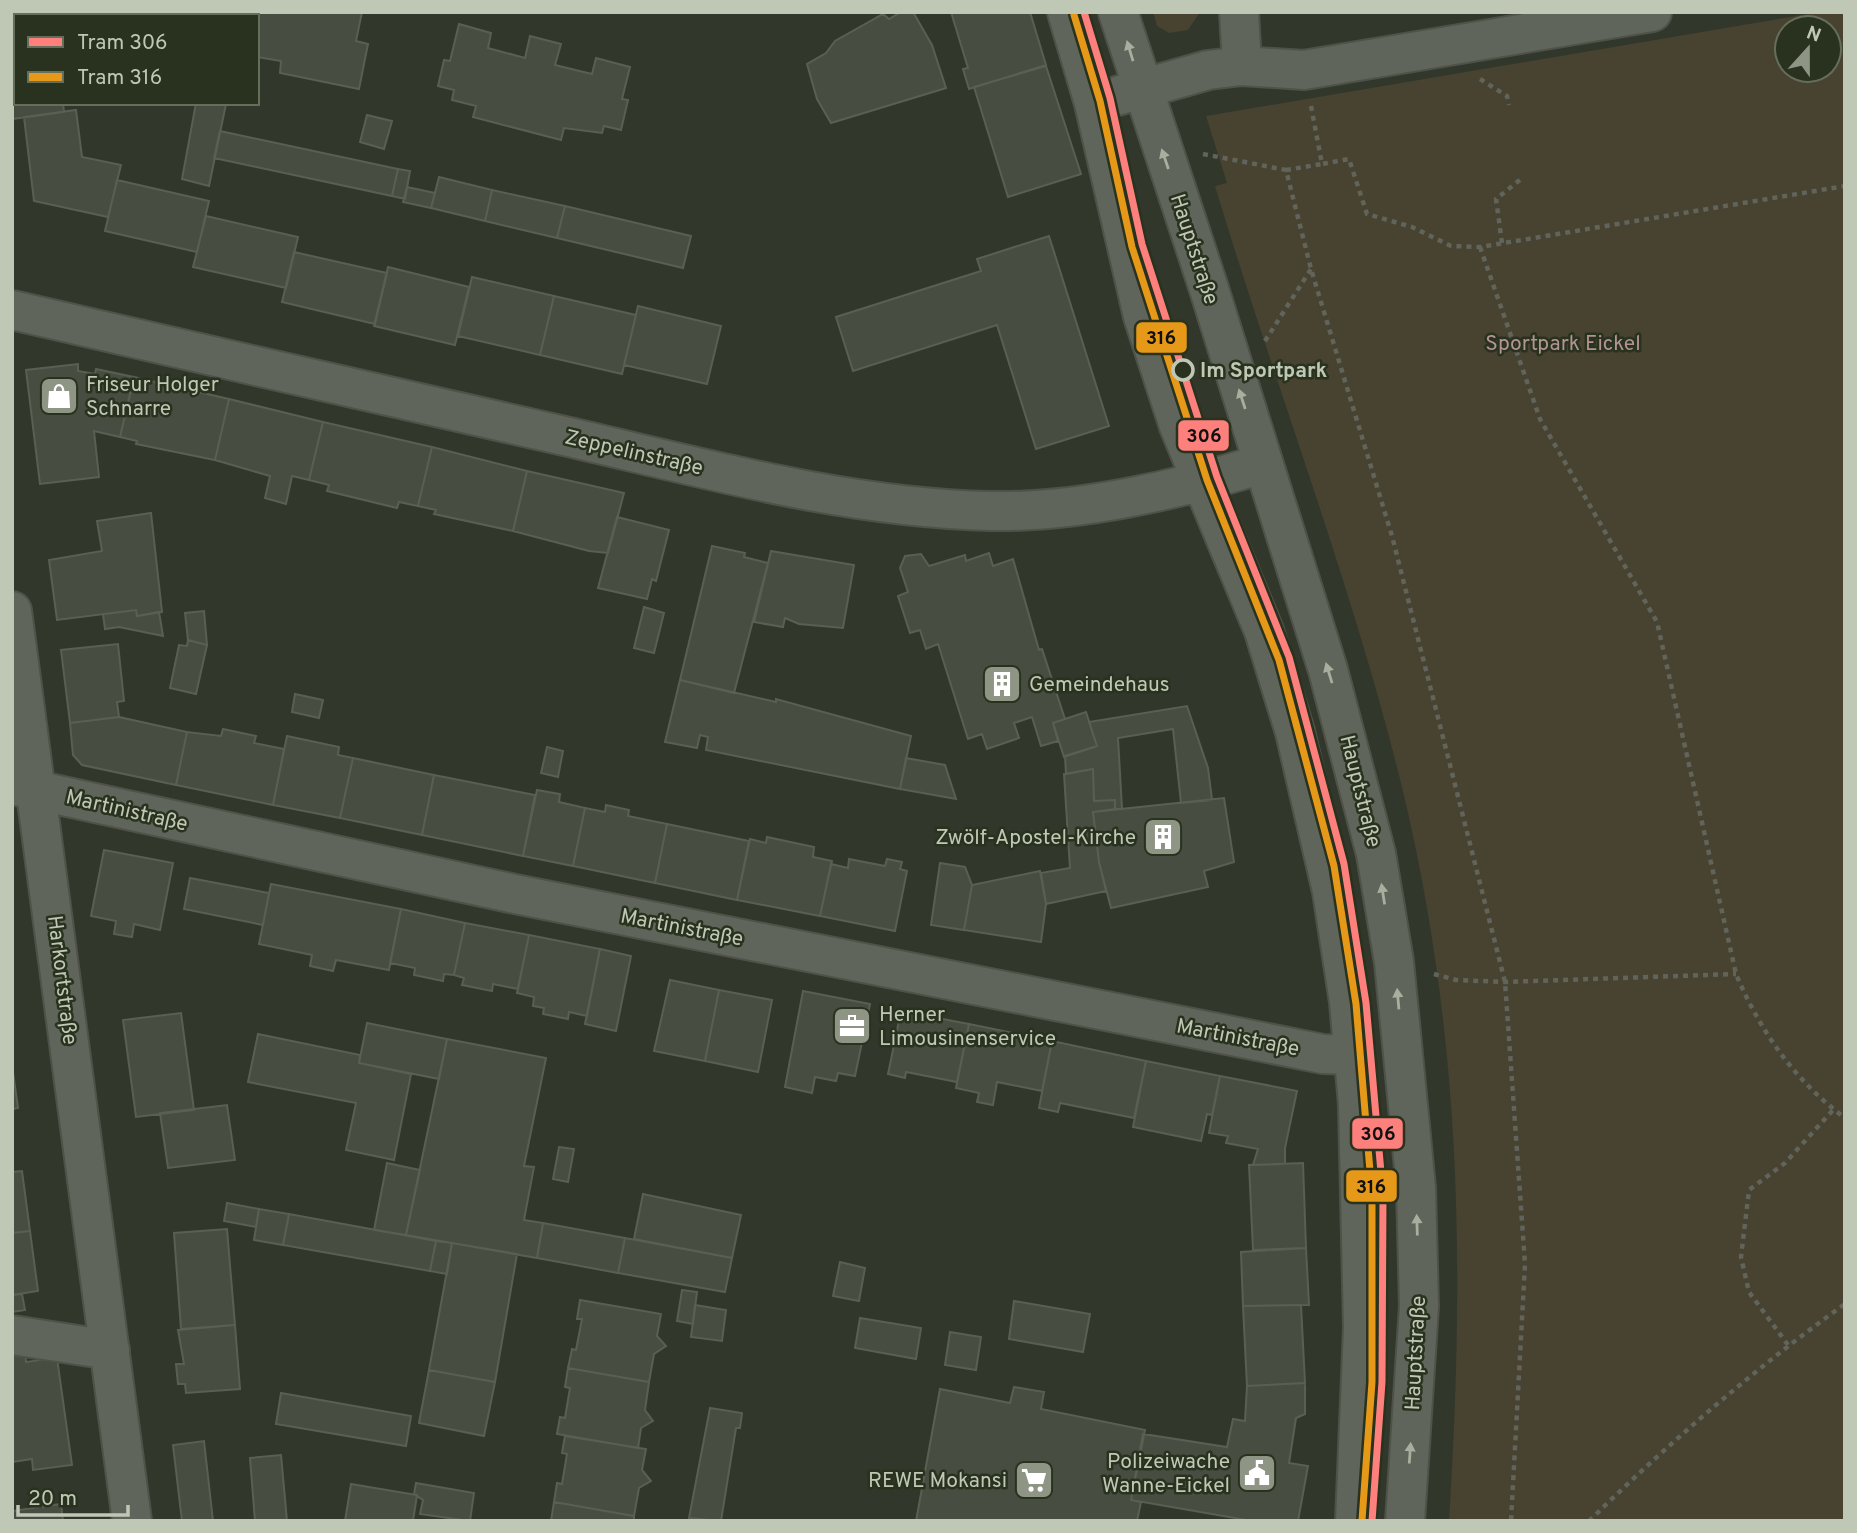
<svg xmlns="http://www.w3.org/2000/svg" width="1857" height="1533" font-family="Overpass,sans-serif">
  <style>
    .green { fill: #484230; fill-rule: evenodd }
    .building { fill: #484d42; stroke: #5a5f53; stroke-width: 2 }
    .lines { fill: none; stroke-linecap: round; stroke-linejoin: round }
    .minor-casing { stroke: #4e5248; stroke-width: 42 }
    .path { stroke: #61645b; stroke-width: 4.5; stroke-dasharray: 5 5; stroke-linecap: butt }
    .minor { stroke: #60655b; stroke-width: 38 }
    .tram-1-casing { stroke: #29321e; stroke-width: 12 }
    .tram-2-casing { stroke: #29321e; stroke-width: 12 }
    .tram-1 { stroke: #fe807d; stroke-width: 7 }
    .tram-2 { stroke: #e69819; stroke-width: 7 }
    .oneway { fill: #a7af9e }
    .stop-dot { fill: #29321e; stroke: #bfc8b5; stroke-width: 3.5 }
    .labels { text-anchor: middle; stroke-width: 5; stroke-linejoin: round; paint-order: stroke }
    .street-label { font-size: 21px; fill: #bfc8b5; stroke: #29321e }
    .park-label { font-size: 21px; fill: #b29492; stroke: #29321e }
    .stop-label { font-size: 21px; font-weight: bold; fill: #bfc8b5; stroke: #29321e; text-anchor: start }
    .poi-label { font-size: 21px; fill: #bfc8b5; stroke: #29321e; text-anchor: start }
    .line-badge { stroke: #29321e; stroke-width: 2.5 }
    .pale-badge-label { font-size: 19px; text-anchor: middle; font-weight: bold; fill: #111 }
  </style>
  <rect width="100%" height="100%" fill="#32372b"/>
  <path class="green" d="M1153 12H1200L1188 30 1169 33 1157 26Z
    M1820 12H1845V1521H1449C1465 1265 1462 1034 1401 783 1351 581 1275 386 1215 186L1227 183 1206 116ZM1787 28H1829V70H1787Z"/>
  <path class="building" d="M12 12H66V16H16V22L12 23Z
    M98 12H166V16H97Z
    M166 12H184L183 16 166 15Z
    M184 12H189L215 15 183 16Z
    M239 12H362L356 41 368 44 359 89 280 73 281 61 257 57V16H238Z
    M901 12H913L932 45 946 88 831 123 817 99 807 64 826 53 835 41 883 14 889 19Z
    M951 12H1030L1046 65 969 89 963 69 968 68Z
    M16 22V103H63L64 112 12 119V23Z
    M459 24 491 33 488 48 525 58 530 36 561 44 555 65 592 74 596 58 630 67 622 99 628 100 621 130 604 126 602 133 564 128 561 140 473 117 476 106 452 100 454 90 438 86 444 60 450 61Z
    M1046 66 1081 174 1008 197 974 87Z
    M196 103 226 104 209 186 182 179Z
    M76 110 82 157 121 165 108 217 34 201 24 117Z
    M367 115 392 121 384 149 360 142Z
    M220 131 398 169 392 196 214 158Z
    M398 169 410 171 405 199 392 196Z
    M439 177 492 190 485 221 431 208Z
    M117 180 209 201 197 252 105 231Z
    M407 187 435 193 431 208 403 202Z
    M492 190 565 206 557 238 485 221Z
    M565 206 691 236 683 268 557 238Z
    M206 216 298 237 286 288 193 267Z
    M1049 236 1109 426 1036 449 997 325 853 371 836 317 981 271 977 259Z
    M294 252 387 273 375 324 282 302Z
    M388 267 469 287 455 345 374 326Z
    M472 277 554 296 540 355 458 336Z
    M554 296 636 315 622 374 540 355Z
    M638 306 721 326 707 384 624 365Z
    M78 364V371L95 374 96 369 134 377 120 437 94 431 99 477 40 484 26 370Z
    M134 377 229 399 215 460 136 444 137 441 120 437Z
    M229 399 323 422 309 480 292 476 286 504 265 498 270 476 215 460Z
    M323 422 432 447 418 506 399 502 397 508 327 491 329 485 309 480Z
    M432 447 527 471 513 531 434 514 436 510 418 506Z
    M527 471 624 493 608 553 589 551 513 531Z
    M151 513 162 612 137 616 136 610 57 620 49 560 102 551 97 521Z
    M617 517 669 530 656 581 652 579 647 599 598 588Z
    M712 546 745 553 744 557 768 563 734 693 680 680Z
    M771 551 854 565 843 628 799 624 785 618 783 627 754 622Z
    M989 553 993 566 1013 559 1039 650 1042 649 1065 719 1053 723 1058 741 1041 746 1032 717 1014 723 1019 738 987 749 982 734 968 739 938 644 926 649 920 630 910 633 898 596 908 592 900 568 905 556 921 554 929 566 965 555 966 561Z
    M644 607 664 613 654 653 634 648Z
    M136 610 137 616 159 612 163 636 119 627 105 629 103 614Z
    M204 611 207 645 188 640 185 613Z
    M188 640 207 645 196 694 170 688 179 645 187 646Z
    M118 644 124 701 117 702 119 717 70 723 61 650Z
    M680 680 776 702V699L911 736 900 789 706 750 708 737 700 735 697 748 665 742Z
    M295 694 323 700 319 718 292 712Z
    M1187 706 1208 768 1212 800 1181 803 1173 729 1118 738 1122 809H1115V800L1094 801 1093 769 1066 774 1065 756 1097 746 1089 722Z
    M1086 712 1097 746 1064 757 1053 723Z
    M119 717 187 732 176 785 82 765 73 755 70 723Z
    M223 729 256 736 254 743 284 749 273 805 176 785 187 732 221 736Z
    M287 736 339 747 338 755 353 758 340 818 273 805Z
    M547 747 563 751 558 777 541 773Z
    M353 758 434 775 422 835 340 818Z
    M906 758 945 765 956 799 900 789Z
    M1093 769 1094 801 1115 800V809L1093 812 1099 862 1106 891 1046 904 1041 873 1070 868 1064 774Z
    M434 775 535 795 523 856 422 835Z
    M537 790 560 794 559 802 585 808 573 866 523 856Z
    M1224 798 1234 862 1204 871 1208 887 1111 908 1099 862 1093 812Z
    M606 805 629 810 628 816 667 824 655 883 573 866 585 808 605 812Z
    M667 824 749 841 737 900 655 883Z
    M767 837 814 847 813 857 832 861 820 916 737 900 750 839 766 843Z
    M104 850 173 863 160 930 134 924 132 937 114 934 116 921 91 916Z
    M849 859 885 866 887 859 902 862 900 869 907 871 895 931 820 916 831 864 848 868Z
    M940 863 965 867 972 885 964 930 931 925Z
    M1040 871 1046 904 1041 942 964 930 972 885Z
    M190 878 269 893 263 925 184 909Z
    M271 884 401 909 389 970 336 960 333 971 310 966 312 955 259 944Z
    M401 909 465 923 454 975 444 974 443 981 414 975 415 968 390 963Z
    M465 923 529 935 518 989 493 984 492 991 462 985 464 978 454 975Z
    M529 935 600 949 587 1016 569 1012 568 1019 543 1014 544 1008 533 1006 534 997 517 993Z
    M600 949 631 956 616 1031 585 1024Z
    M670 980 719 990 705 1061 654 1051Z
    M719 990 772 1000 758 1072 705 1061Z
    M803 991 870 1004 855 1076 838 1073 836 1081 815 1077 812 1093 785 1087Z
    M901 1011 969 1024 957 1082 906 1072 905 1078 888 1074Z
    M181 1013 194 1110 136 1117 123 1020Z
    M367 1023 447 1039 439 1079 359 1063Z
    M969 1024 1052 1041 1042 1091 997 1082 993 1105 977 1102 979 1093 956 1088Z
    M258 1034 360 1055 359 1063 411 1074 394 1160 346 1150 356 1103 248 1082Z
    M447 1039 546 1058 524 1166 534 1167 524 1220 543 1223 537 1258 406 1235Z
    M1052 1041 1146 1061 1134 1118 1060 1103 1058 1112 1039 1108Z
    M1146 1061 1220 1076 1212 1115 1207 1114 1201 1141 1133 1127Z
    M12 1065 18 1108 12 1109Z
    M1220 1076 1297 1091 1285 1148V1164L1253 1165 1258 1149 1226 1143 1228 1136 1209 1133Z
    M227 1105 235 1160 168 1168 160 1113Z
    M559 1147 574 1149 568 1182 553 1179Z
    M387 1163 420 1170 406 1235 374 1230Z
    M1303 1163 1306 1248 1253 1250 1249 1165Z
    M22 1171 30 1231 12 1233V1172Z
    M643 1194 741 1215 732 1258 634 1239Z
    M227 1203 259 1209 256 1227 224 1221Z
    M259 1209 289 1214 283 1245 254 1240Z
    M289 1214 436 1241 430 1271 283 1245Z
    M543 1223 625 1238 618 1273 537 1258Z
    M227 1229 235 1325 181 1329 174 1233Z
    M30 1231 38 1291 12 1295V1233Z
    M625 1238 732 1258 725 1292 618 1273Z
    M436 1241 452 1243 447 1274 430 1271Z
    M452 1243 517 1254 495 1382 429 1370Z
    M1306 1248 1309 1305 1243 1306 1241 1252Z
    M840 1262 865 1268 859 1301 833 1296Z
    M682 1290 697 1292 693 1324 677 1321Z
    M22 1294 25 1310 12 1312V1295Z
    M580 1300 661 1314 657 1336 666 1346 654 1354 649 1382 568 1368 572 1349 576 1350 582 1319H577Z
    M1014 1301 1090 1314 1083 1352 1009 1339Z
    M695 1305 726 1310 722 1341 691 1337Z
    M1301 1305 1305 1383 1247 1386 1243 1306Z
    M860 1318 921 1328 916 1359 855 1348Z
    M235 1325 240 1389 186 1393 185 1384H178L176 1364H184L178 1330Z
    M950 1332 981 1337 976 1370 945 1365Z
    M25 1353 26 1362 57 1358 72 1465 33 1470 32 1459 12 1462V1355Z
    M568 1368 649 1382 645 1410 653 1421 641 1428 638 1448 557 1434 560 1417 565 1418 570 1388 565 1387Z
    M429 1370 495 1382 484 1436 419 1423Z
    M1305 1383V1414L1296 1418 1289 1463 1308 1466 1298 1521H1252L1131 1500 1143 1434 1227 1447 1233 1419 1245 1421 1247 1386Z
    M1014 1387 1044 1392 1041 1409 1145 1430 1131 1500 1141 1502 1137 1521H916L940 1389 1010 1403Z
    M281 1393 411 1416 406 1446 276 1424Z
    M710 1408 742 1413 740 1428H736L721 1521 689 1518Z
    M565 1436 646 1449 642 1470 651 1481 639 1488 634 1516 554 1502 557 1483 562 1484 567 1454 562 1453Z
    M204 1441 213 1521H182L173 1445Z
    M281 1455 287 1521H255L250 1458Z
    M416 1483 474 1493 470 1521 420 1514 423 1500 414 1494Z
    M351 1484 417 1495 413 1521H345Z
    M554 1502 634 1516V1521H551Z
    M61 1504 63 1521H12V1511Z"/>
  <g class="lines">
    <g class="minor-casing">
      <path id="minor" d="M1067 12 1094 103 1143 316 1179 426 1264 631 1295 732 1332 891 1349 1002 1358 1104 1363 1328 1355 1521
        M1118 12 1209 289 1328 670 1376 854 1394 962 1416 1188 1419 1306 1405 1521
        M1239 12 1242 66
        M1117 96 1208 70 1242 66 1304 70 1652 12
        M12 310C198 353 383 395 569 437 707 469 848 508 991 511 1077 513 1181 489 1262 464
        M12 611 132 1521
        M12 785 515 894 1323 1054 1354 1055
        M12 1335 110 1350"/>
    </g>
    <path class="path" d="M1480 79 1507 96 1509 105
      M1311 106 1322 164 1349 159 1367 214 1412 227 1451 246 1480 247 1845 186
      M1203 154 1286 170 1311 269 1392 536 1505 982 1525 1264 1511 1521
      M1286 170 1322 164
      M1502 243 1496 199 1521 179
      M1480 247 1540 419 1657 622 1736 974C1760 1031 1795 1081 1845 1118
      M1265 341 1311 269
      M1434 974 1456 980 1505 982 1736 974
      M1788 1345 1749 1292 1741 1257 1749 1190 1785 1163 1833 1110
      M1589 1521C1669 1443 1754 1369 1845 1304"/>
    <use href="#minor" class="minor"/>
    <g class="tram-1-casing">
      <path id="tram-1" d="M1084 12 1110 98 1142 244 1217 477 1289 657 1344 864 1366 1003 1383 1195 1382 1382 1372 1521"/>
    </g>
    <g class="tram-2-casing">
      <path id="tram-2" d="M1074 15 1100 101 1132 247 1207 480 1279 660 1334 866 1356 1004 1372 1195V1382L1362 1520"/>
    </g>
    <use href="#tram-1" class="tram-1"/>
    <use href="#tram-2" class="tram-2"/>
  </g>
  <defs><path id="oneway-solid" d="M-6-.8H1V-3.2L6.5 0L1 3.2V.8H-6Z" transform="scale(1.75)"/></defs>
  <g class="oneway">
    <use href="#oneway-solid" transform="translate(1130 51) rotate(-107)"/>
    <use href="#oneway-solid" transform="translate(1165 159) rotate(-109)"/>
    <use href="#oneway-solid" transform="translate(1242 399) rotate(-108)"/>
    <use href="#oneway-solid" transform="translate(1329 673) rotate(-107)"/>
    <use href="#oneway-solid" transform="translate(1383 894) rotate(-99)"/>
    <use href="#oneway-solid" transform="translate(1398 999) rotate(-95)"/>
    <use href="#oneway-solid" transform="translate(1417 1225) rotate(-92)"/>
    <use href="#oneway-solid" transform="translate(1410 1453) rotate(-86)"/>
  </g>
  <defs>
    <g id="shop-square" transform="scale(2.0125)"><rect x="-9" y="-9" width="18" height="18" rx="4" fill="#8e9585" stroke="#29321e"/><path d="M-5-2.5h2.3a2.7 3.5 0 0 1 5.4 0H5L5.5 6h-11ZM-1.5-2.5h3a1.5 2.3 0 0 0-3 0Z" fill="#fff"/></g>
    <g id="building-square" transform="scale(2.0125)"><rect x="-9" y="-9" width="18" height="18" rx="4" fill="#8e9585" stroke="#29321e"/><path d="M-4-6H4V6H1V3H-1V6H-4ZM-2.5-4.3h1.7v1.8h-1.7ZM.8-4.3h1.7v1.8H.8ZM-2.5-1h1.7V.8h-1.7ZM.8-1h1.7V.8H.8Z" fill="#fff"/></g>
    <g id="office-square" transform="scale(2.0125)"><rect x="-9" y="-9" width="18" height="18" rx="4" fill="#8e9585" stroke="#29321e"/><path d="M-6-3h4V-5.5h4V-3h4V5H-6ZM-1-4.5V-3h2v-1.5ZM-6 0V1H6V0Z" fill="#fff"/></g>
    <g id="civic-square" transform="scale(2.0125)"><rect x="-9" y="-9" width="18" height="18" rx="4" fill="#8e9585" stroke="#29321e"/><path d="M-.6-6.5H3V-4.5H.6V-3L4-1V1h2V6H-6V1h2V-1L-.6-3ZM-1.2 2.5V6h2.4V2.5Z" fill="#fff"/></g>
    <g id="supermarket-square" transform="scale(2.0125)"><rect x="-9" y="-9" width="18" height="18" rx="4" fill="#8e9585" stroke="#29321e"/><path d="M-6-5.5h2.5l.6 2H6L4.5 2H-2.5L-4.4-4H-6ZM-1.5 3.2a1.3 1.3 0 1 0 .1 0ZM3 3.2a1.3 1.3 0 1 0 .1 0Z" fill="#fff"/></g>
  </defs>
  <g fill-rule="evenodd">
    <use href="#shop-square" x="59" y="396"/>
    <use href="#building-square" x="1002" y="684"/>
    <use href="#building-square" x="1163" y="837"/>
    <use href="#office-square" x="852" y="1026"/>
    <use href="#civic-square" x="1257" y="1473"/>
    <use href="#supermarket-square" x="1034" y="1480"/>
  </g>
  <circle class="stop-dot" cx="1183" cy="370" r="10"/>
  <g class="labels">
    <g class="street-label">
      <text transform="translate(1195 249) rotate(72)" y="7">Hauptstraße</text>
      <text transform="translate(634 452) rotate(13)" y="7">Zeppelinstraße</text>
      <text transform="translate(1361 791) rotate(76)" y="7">Hauptstraße</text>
      <text transform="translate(127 810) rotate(13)" y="7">Martinistraße</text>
      <text transform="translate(682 927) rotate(11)" y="7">Martinistraße</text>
      <text transform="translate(63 980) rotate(83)" y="7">Harkortstraße</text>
      <text transform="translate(1238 1037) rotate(11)" y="7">Martinistraße</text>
      <text transform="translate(1415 1353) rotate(-87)" y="7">Hauptstraße</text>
    </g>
    <g class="park-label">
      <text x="1563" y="350">Sportpark Eickel</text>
    </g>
    <g class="stop-label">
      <text x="1200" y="377">Im Sportpark</text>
    </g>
    <g class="poi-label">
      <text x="86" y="391">Friseur Holger<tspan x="86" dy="24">Schnarre</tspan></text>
      <text x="1029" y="691">Gemeindehaus</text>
      <text x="1136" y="844" text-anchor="end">Zwölf-Apostel-Kirche</text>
      <text x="879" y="1021">Herner<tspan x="879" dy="24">Limousinenservice</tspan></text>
      <text x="1230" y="1468" text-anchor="end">Polizeiwache<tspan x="1230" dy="24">Wanne-Eickel</tspan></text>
      <text x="1007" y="1487" text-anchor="end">REWE Mokansi</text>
    </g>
  </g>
  <g class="line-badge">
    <rect x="1135" y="321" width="53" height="33" rx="7" fill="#e69819"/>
    <rect x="1177" y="419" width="53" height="33" rx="7" fill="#fe807d"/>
    <rect x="1351" y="1117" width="53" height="33" rx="7" fill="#fe807d"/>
    <rect x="1345" y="1169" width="53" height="34" rx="7" fill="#e69819"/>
  </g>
  <g class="pale-badge-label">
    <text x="1161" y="344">316</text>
    <text x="1204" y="442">306</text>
    <text x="1378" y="1140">306</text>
    <text x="1371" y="1193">316</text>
  </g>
  <rect width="1857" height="1533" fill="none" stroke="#bfc8b5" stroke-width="28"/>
  <rect x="14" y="14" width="245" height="91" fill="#29321e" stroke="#656e5a" stroke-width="2"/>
  <rect x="28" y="37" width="35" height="10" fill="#fe807d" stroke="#656e5a" stroke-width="2"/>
  <text x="77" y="49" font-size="21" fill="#bfc8b5">Tram 306</text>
  <rect x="28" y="72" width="35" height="10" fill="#e69819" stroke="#656e5a" stroke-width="2"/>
  <text x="77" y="84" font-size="21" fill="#bfc8b5">Tram 316</text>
  <g transform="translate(1808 49) rotate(21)"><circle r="33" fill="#29321e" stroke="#656e5a" stroke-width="2"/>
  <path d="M0-5L12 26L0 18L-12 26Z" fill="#8e9585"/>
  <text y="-10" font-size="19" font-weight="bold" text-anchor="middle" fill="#bfc8b5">N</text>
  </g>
  <path d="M18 1505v10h110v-10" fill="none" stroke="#bfc8b5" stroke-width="3.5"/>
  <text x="28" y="1505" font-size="21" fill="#bfc8b5" stroke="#29321e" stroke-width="5" paint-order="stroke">20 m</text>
</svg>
